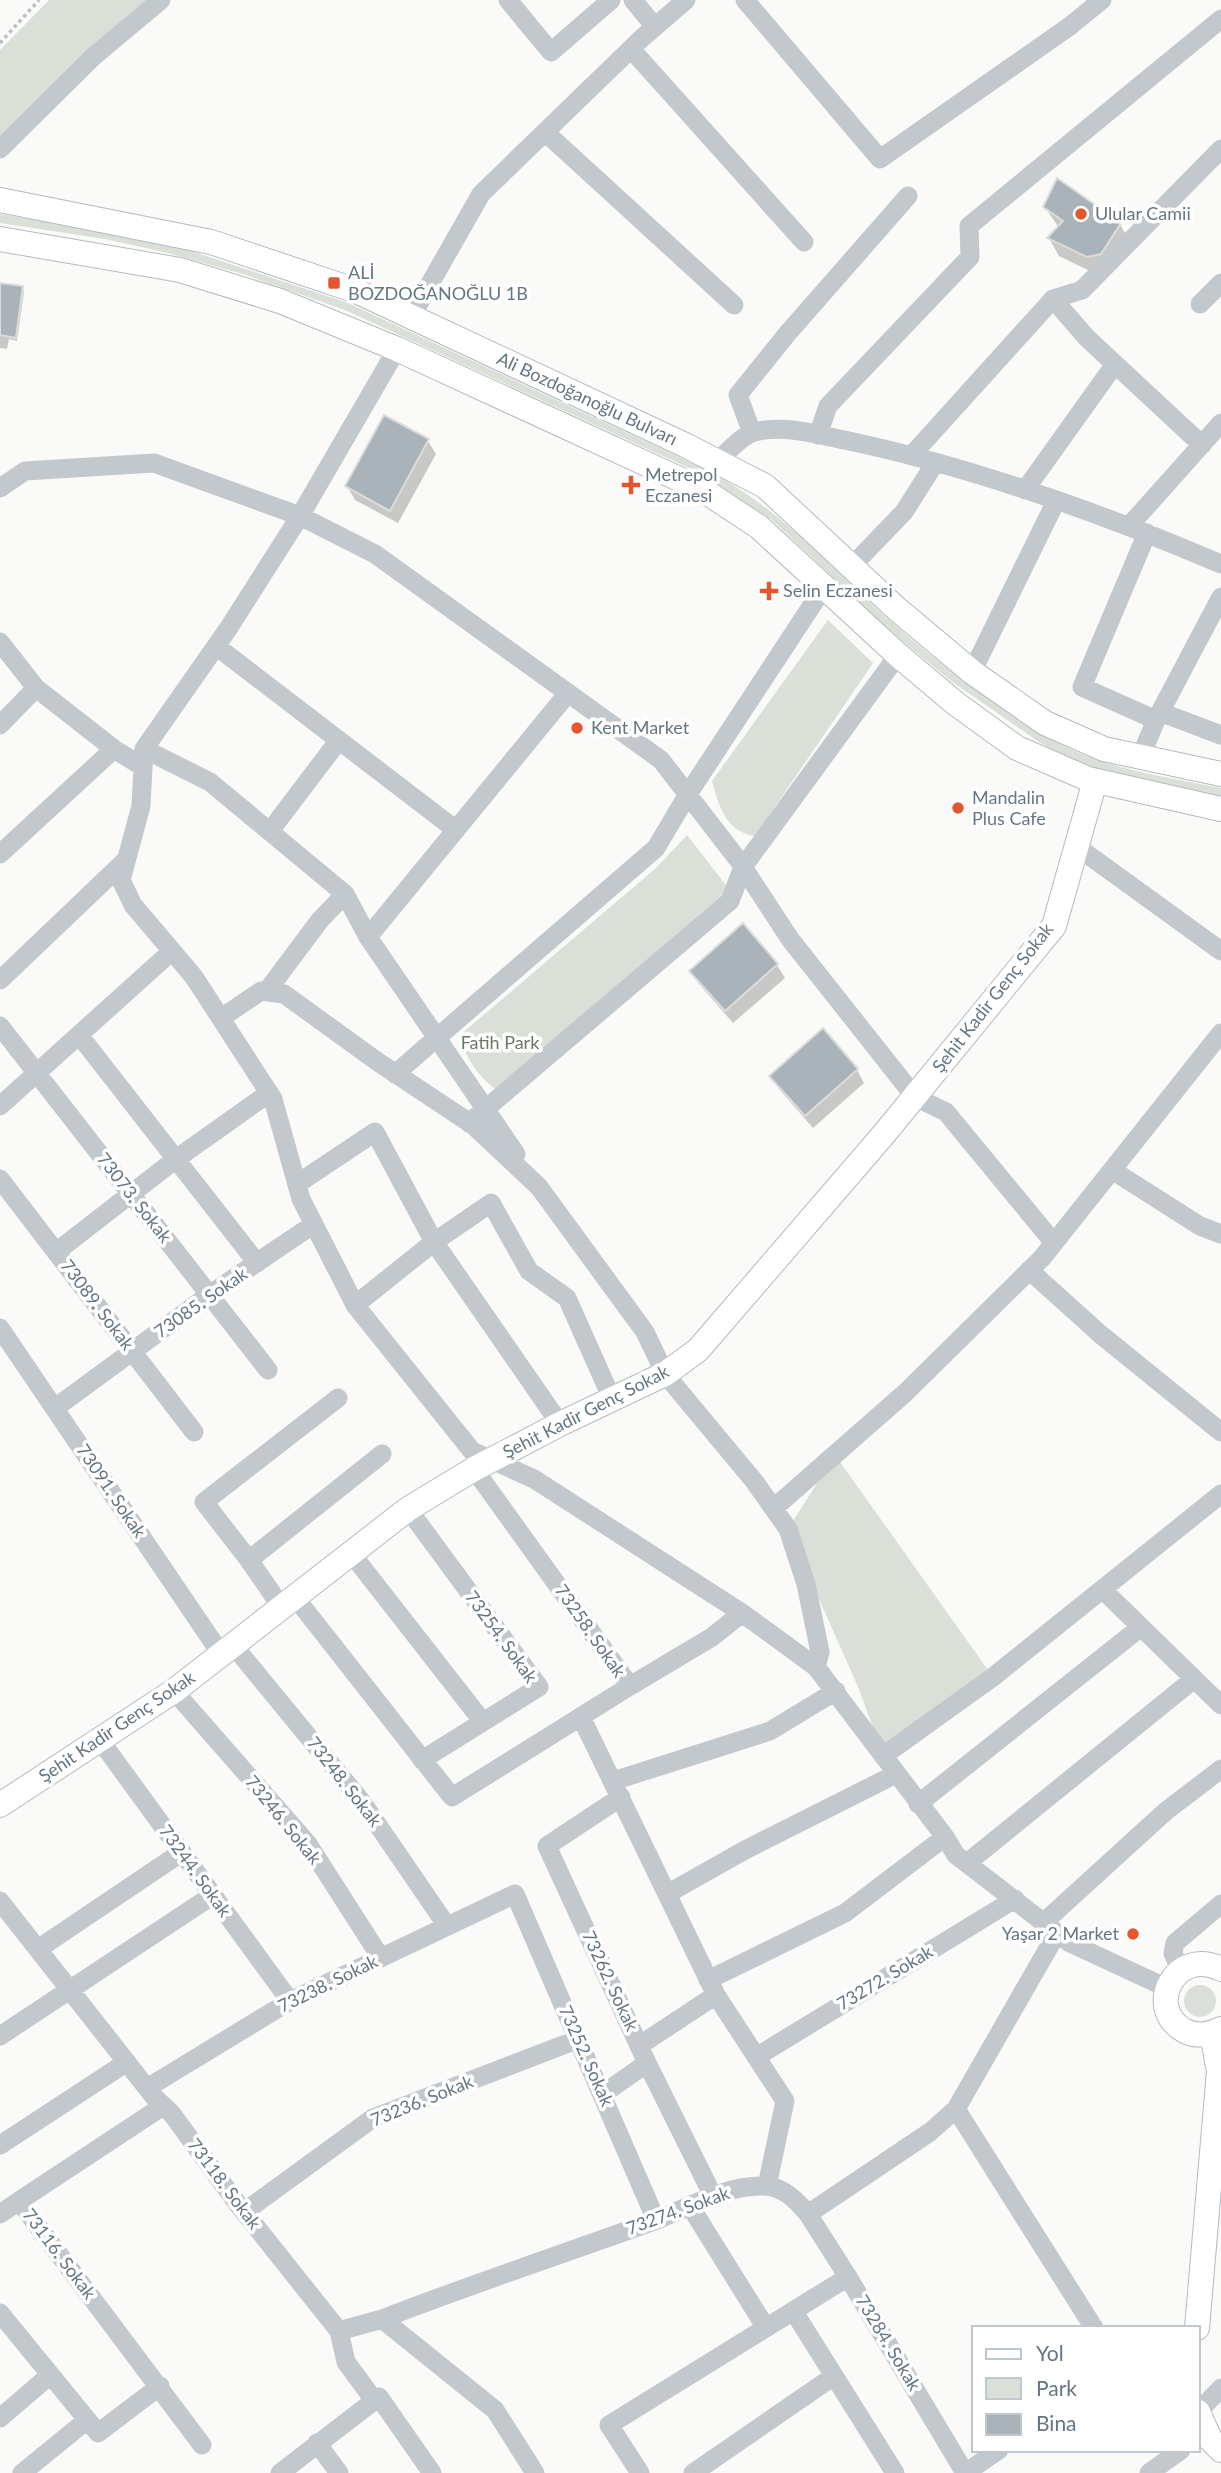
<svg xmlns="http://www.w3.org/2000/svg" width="1221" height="2473" font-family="Lato,sans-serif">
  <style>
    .green { fill: #dadfd7 }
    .shadow { fill: #0003 }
    .building { fill: #aab3b9; stroke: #dcdcda; stroke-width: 2 }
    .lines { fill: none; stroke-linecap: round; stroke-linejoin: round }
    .major-casing { stroke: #b5babe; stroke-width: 26 }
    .path { stroke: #bbbfc2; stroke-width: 3.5; stroke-dasharray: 3.5 3.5; stroke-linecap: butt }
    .minor { stroke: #c3c8cc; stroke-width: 19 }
    .major { stroke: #fff; stroke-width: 24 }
    .poi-dot { fill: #e4572e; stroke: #fff; stroke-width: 2.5 }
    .labels { text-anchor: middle; stroke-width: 7; stroke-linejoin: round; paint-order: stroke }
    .poi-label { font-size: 18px; fill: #657683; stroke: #fff; text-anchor: start }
    .street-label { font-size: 18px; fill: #657683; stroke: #fff }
    .park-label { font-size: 18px; fill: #687a64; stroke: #fff }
  </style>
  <rect width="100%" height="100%" fill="#fafaf8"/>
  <path class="green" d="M49 0H163L0 149V50Z
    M0 214 107 232 188 250 348 303 705 469C772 503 824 559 878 610 918 646 959 679 1003 709 1030 727 1056 744 1086 756 1129 772 1176 779 1221 788V796L1139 781 1081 767 1039 742 951 681 889 630 772 520 702 474 345 310 243 274 168 253 105 239 0 223Z
    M828 620 873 663 755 836C727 833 718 805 712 781Z
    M687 835 729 889 495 1089C478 1076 465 1057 459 1036L656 868Z
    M835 1455 993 1677 883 1756 859 1689 788 1529Z
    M1184 2001a16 16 0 1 1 32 0a16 16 0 1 1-32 0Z"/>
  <path class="shadow" d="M1045 207 1120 224 1130 242 1098 275 1059 256 1049 238 1059 228Z
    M0 285 22 288 24 292 17 341 9 339 7 349 0 348Z
    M428 441 436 454 398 523 355 500 347 486Z
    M777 965 785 978 733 1023 699 984 691 971Z
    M857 1070 864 1083 813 1128 779 1089 771 1076Z"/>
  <path class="building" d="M1057 178 1121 223 1101 254 1087 257 1047 238 1063 221 1043 207Z
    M0 283 23 286 16 338 0 335Z
    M384 415 429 439 390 511 345 486Z
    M743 923 778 964 725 1011 689 971Z
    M823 1028 858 1069 805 1116 769 1076Z"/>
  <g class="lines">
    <g class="major-casing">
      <path id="major" d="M0 200 211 242 354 290 685 445 765 486 897 609 972 672 1045 723 1104 749 1221 774
        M0 239 180 270 280 301 397 349 703 490 759 527 898 655 955 703 1017 748 1088 779 1221 809
        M0 1805 174 1691 408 1509 474 1469 560 1424 665 1374 698 1350 884 1134 1054 926 1095 781
        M1221 1969C1176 1946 1143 2008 1185 2031 1197 2037 1209 2035 1221 2029
        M1197 2328 1219 2071 1212 2034
        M1198 2412 1210 2439 1221 2450"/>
    </g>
    <path class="path" d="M0 43 39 0"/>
    <path class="minor" d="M508 0 551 52 611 0
      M633 0 655 27
      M745 0 880 159 1070 26 1102 0
      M631 49 804 242
      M545 132 734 305
      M0 149 93 57 161 0
      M1053 299 1087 338 1202 445
      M1200 304 1221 283
      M411 317 481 194 642 38 686 0
      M397 349 300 516 228 629 144 749 141 806 121 880 133 905 194 977 273 1099 301 1199 355 1305 472 1451 534 1479 742 1613 816 1667 945 1837 956 1855 1070 1943 1167 1988
      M752 433 738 395 787 334 908 196
      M818 435 828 406 970 257 969 226 1221 19
      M911 456 1053 299 1082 290 1221 149
      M717 461C727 453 742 435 754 432 786 424 818 435 849 441 976 468 1101 513 1221 564
      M0 488 25 471 154 463 300 516 375 554 661 760 739 861 790 939 915 1097 946 1112 1054 1243
      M1025 490 1115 364
      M1130 525 1221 423
      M1147 533 1082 687 1156 720
      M851 567 904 512 935 463
      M0 642 36 688 114 749 143 767
      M216 646 456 830
      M972 672 1056 501
      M1160 712 1221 735
      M0 725 36 688
      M144 749 210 782 345 894
      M1140 758 1156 720 1221 597
      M270 831 339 740
      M1076 846 1221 951
      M0 854 114 749
      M368 937 568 693
      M0 980 126 860
      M267 991 320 920 345 894 368 937 516 1154
      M221 1018 261 991 284 994 378 1062 473 1125 539 1187 645 1332 665 1374 754 1481 788 1529 806 1584 820 1652 816 1667
      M0 1026 268 1370
      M79 1035 257 1263
      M395 1074 656 848 688 794 824 587
      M0 1106 172 951
      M469 1123 730 901 743 867 898 655
      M1112 1170 1200 1226 1221 1234
      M0 1179 194 1432
      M297 1184 375 1132 434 1242 560 1424
      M56 1252 176 1159 269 1093
      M1029 1270 1100 1334 1221 1432
      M355 1305 434 1242 491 1203 529 1271 567 1298 612 1399
      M0 1328 221 1654
      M55 1408 209 1295 314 1224
      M774 1508 905 1393 1042 1258 1221 1033
      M408 1509 539 1687 422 1760
      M351 1553 483 1722
      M249 1560 382 1454
      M1103 1590 1221 1705
      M295 1597 452 1797 630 1686 474 1469
      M282 1608 249 1560 204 1502 338 1398
      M233 1645 362 1802 447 1926
      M630 1686 712 1637 742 1613
      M174 1691 308 1844 381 1958
      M581 1717 716 1995 785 2101 767 2186
      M100 1740 290 2001
      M883 1756 993 1677 1221 1494
      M613 1781 770 1731 836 1691
      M621 1797 547 1846 647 2063 713 2196
      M918 1804 1141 1627
      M967 1863 1194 1679
      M667 1894 745 1850 896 1774
      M0 1901 154 2097 172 2114 237 2203 339 2331 346 2362 371 2396 379 2397 432 2473
      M1043 1923 1166 1811 1221 1769
      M38 1949 182 1852
      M1180 1970 1173 1953 1175 1943 1221 1904
      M708 1980 845 1913 945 1837
      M0 2036 213 1895
      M640 2045 716 1995
      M756 2057 1015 1899
      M147 2088 290 2001 515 1894 656 2220
      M603 2094 647 2063
      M163 2106 19 2201 202 2445
      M956 2109 1094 2328
      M0 2145 127 2062
      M690 2206 766 2328
      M244 2212 373 2118 579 2039
      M0 2214 19 2201
      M808 2214 848 2277 965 2473
      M794 2312 895 2473
      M0 2313 98 2433 160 2386
      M382 2319 495 2410 535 2473
      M339 2331 382 2319C472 2284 563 2254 654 2221 688 2208 727 2184 765 2186 784 2187 797 2201 808 2214L930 2132 956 2109 1057 1933
      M1198 2412 1221 2388
      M0 2418 49 2376
      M317 2443 339 2473
      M22 2473 87 2420
      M280 2473 379 2397
      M640 2473 609 2425 848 2277
      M693 2473 834 2376
      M965 2473 999 2450
      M1149 2473 1181 2450"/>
    <use href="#major" class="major"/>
  </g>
  <g class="poi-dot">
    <circle cx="1081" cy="214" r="7"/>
    <rect x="327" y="276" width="14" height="14" rx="3.5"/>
    <path d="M627.5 474.5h7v7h7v7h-7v7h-7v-7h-7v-7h7z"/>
    <path d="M765.5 580.5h7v7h7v7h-7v7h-7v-7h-7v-7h7z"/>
    <circle cx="577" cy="728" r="7"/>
    <circle cx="958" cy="808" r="7"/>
    <circle cx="1133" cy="1934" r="7"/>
  </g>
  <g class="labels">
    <g class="poi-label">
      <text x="1095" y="220">Ulular Camii</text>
      <text x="348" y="279">ALİ<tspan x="348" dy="21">BOZDOĞANOĞLU 1B</tspan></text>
      <text x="645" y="481">Metrepol<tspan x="645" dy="21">Eczanesi</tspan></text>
      <text x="783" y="597">Selin Eczanesi</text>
      <text x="591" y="734">Kent Market</text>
      <text x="972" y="804">Mandalin<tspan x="972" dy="21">Plus Cafe</tspan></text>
      <text x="1119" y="1940" text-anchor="end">Yaşar 2 Market</text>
    </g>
    <g class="street-label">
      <text transform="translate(587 399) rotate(25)" y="6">Ali Bozdoğanoğlu Bulvarı</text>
      <text transform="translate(993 998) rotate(-52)" y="6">Şehit Kadir Genç Sokak</text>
      <text transform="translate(134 1198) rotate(52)" y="6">73073. Sokak</text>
      <text transform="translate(201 1303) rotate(-35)" y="6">73085. Sokak</text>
      <text transform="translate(97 1305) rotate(53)" y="6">73089. Sokak</text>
      <text transform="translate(586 1412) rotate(-27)" y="6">Şehit Kadir Genç Sokak</text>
      <text transform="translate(111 1491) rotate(56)" y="6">73091. Sokak</text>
      <text transform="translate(590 1631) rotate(55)" y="6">73258. Sokak</text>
      <text transform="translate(501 1637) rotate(54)" y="6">73254. Sokak</text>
      <text transform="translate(117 1727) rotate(-34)" y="6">Şehit Kadir Genç Sokak</text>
      <text transform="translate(344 1782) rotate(52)" y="6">73248. Sokak</text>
      <text transform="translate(283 1820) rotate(51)" y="6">73246. Sokak</text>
      <text transform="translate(195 1871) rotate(54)" y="6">73244. Sokak</text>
      <text transform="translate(885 1978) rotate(-31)" y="6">73272. Sokak</text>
      <text transform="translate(610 1981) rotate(65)" y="6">73262. Sokak</text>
      <text transform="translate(328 1984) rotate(-26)" y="6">73238. Sokak</text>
      <text transform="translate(586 2056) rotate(66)" y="6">73252. Sokak</text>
      <text transform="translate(422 2101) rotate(-22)" y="6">73236. Sokak</text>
      <text transform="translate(224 2184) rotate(53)" y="6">73118. Sokak</text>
      <text transform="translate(678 2211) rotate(-20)" y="6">73274. Sokak</text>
      <text transform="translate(59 2254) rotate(53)" y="6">73116. Sokak</text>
      <text transform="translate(888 2343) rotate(59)" y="6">73284. Sokak</text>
    </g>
    <g class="park-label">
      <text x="500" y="1049">Fatih Park</text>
    </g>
  </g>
  <rect x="972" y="2326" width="228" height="126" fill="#ffffff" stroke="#c1c8cd" stroke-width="2"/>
  <rect x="986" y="2349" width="35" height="10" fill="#ffffff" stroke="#c1c8cd" stroke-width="2"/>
  <text x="1036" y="2361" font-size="21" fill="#657683">Yol</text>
  <rect x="986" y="2378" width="35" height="21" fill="#dadfd7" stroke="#c1c8cd" stroke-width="2"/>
  <text x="1036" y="2396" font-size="21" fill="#657683">Park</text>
  <rect x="986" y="2414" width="35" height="21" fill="#aab3b9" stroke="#c1c8cd" stroke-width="2"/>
  <text x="1036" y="2431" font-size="21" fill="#657683">Bina</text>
</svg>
